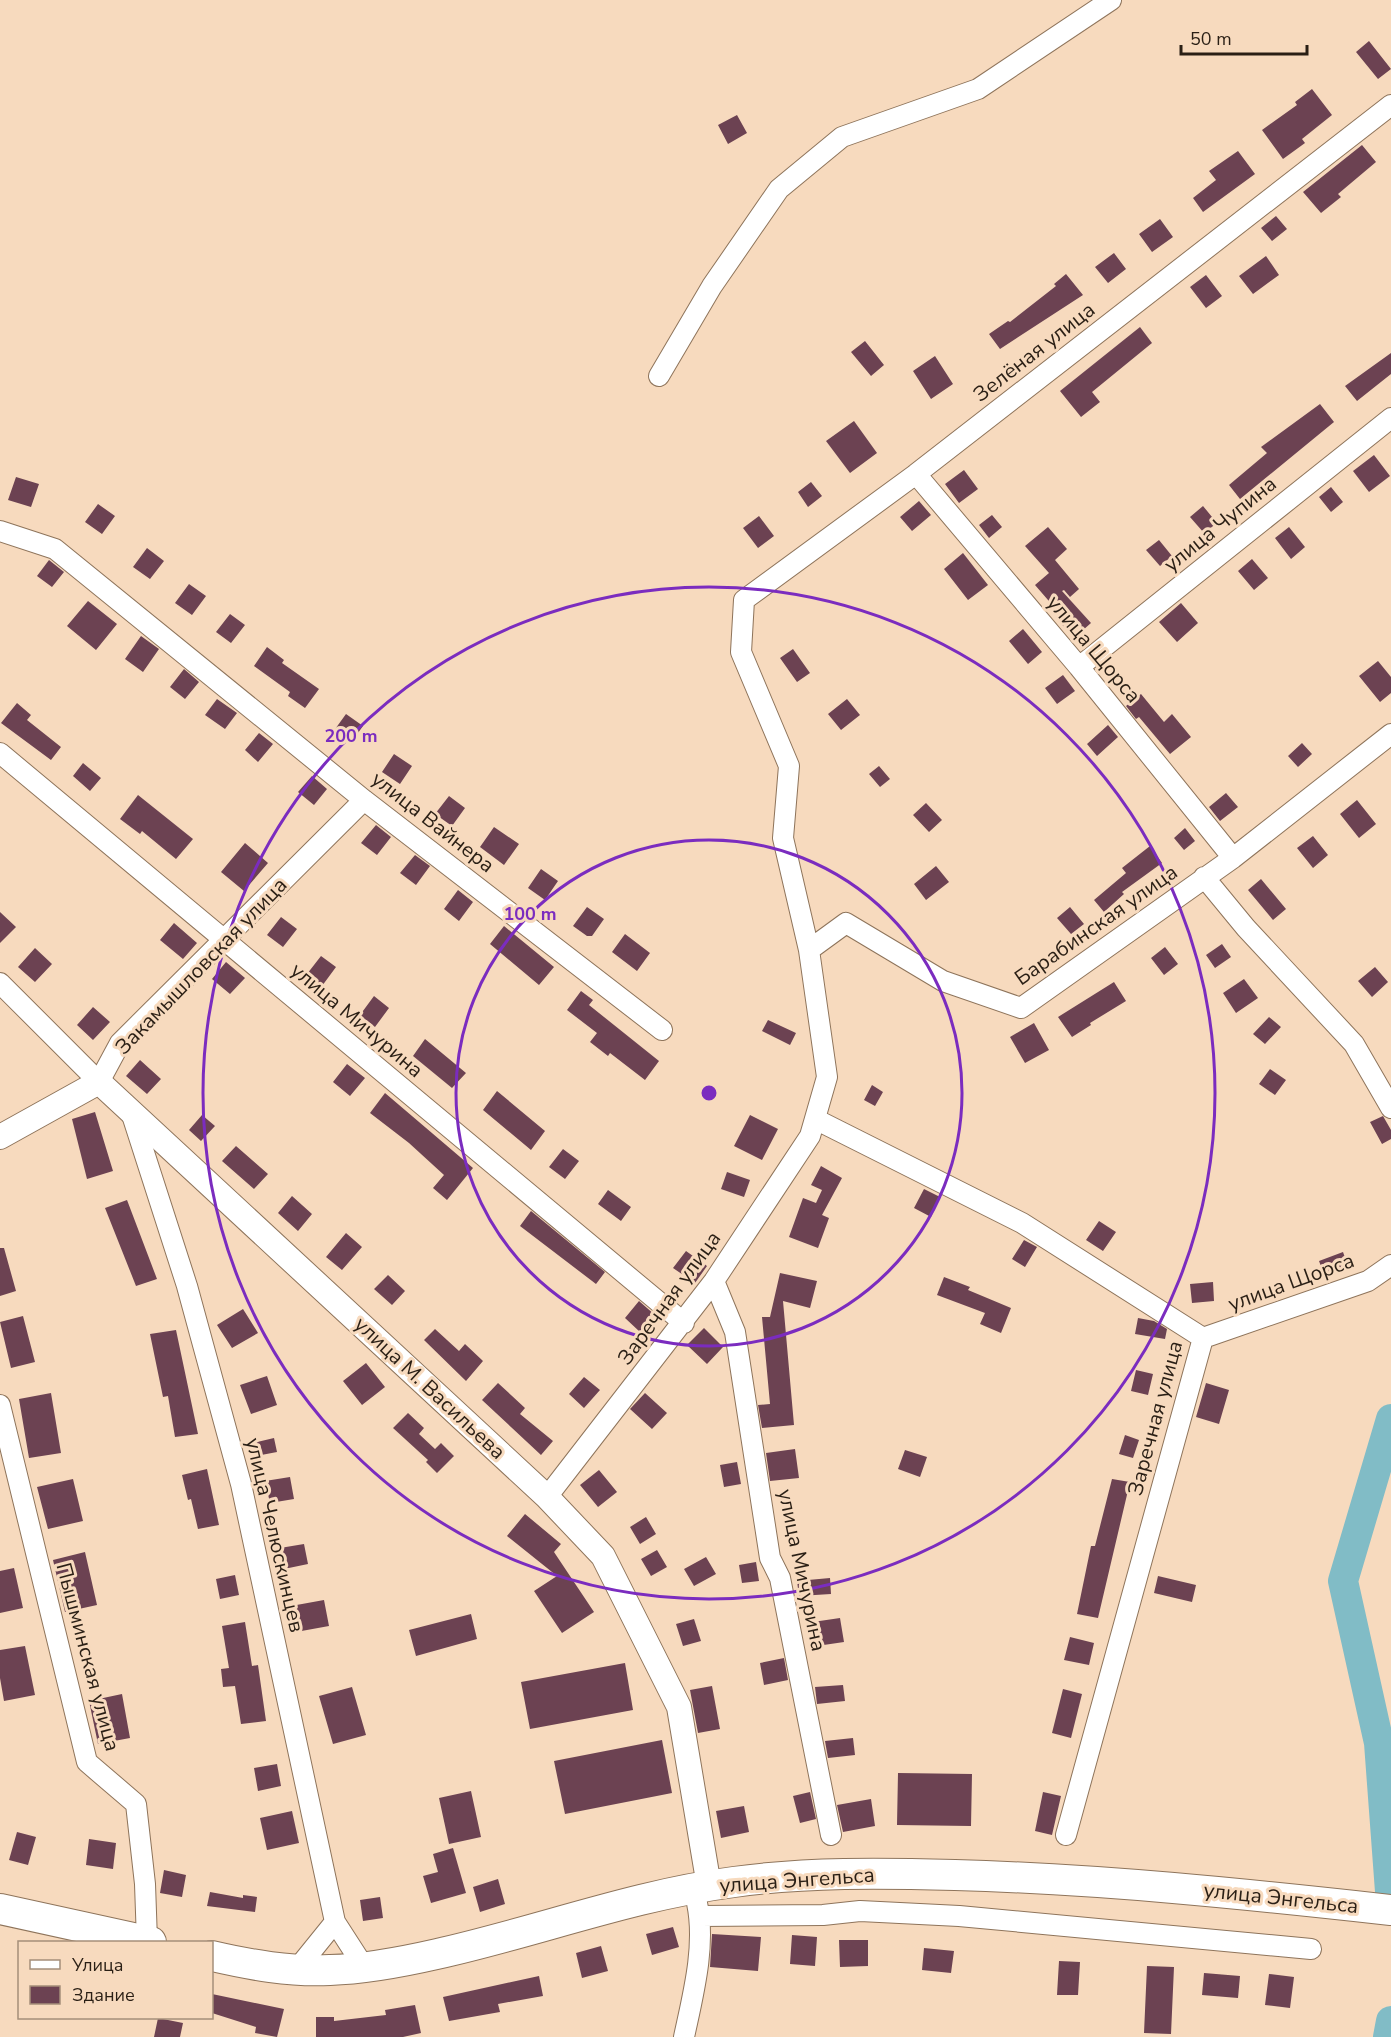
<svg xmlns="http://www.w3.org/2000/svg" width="1391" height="2037" font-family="'Nunito Sans',sans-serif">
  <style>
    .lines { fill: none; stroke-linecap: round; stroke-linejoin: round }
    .river { stroke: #81bcc6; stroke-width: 30 }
    .building { fill: #6c4252 }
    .minor-casing { stroke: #8e745b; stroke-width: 22 }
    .tertiary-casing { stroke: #8e745b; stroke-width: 26 }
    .primary-casing { stroke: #8e745b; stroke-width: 32 }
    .minor { stroke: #fff; stroke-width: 20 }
    .tertiary { stroke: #fff; stroke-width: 24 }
    .primary { stroke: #fff; stroke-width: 30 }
    .ring { fill: none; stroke: #7b2cbf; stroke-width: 3 }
    .labels { text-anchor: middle; stroke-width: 6; stroke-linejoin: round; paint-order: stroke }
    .street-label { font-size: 21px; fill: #2a1f15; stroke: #f7dabe }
    .centre { fill: #7b2cbf; stroke: #f7dabe; stroke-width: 3 }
    .ring-label { font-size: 18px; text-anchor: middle; font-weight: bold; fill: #7b2cbf; stroke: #f7dabe; stroke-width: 6; stroke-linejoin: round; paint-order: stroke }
  </style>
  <rect width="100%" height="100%" fill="#f7dabe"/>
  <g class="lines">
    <path class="river" d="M1391 1419 1343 1581 1379 1743 1391 1905
      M1388 2037 1391 2021"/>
  </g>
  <path class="building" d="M1369 41 1391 69 1378 79 1356 52Z
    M1312 89 1332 115 1302 139 1305 143 1283 159 1262 130 1297 105 1295 102Z
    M737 115 747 133 728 144 718 125Z
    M1362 145 1376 162 1338 194 1341 197 1321 213 1303 192Z
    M1238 151 1255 174 1203 212 1193 198 1216 180 1209 171Z
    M1276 216 1287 229 1272 241 1261 228Z
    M1160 219 1173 237 1152 252 1139 234Z
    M1114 253 1126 269 1108 283 1095 267Z
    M1266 256 1279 275 1253 294 1239 276Z
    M1066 274 1083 295 1000 349 989 334 1008 321 1010 322 1056 286 1054 284Z
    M1206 275 1222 296 1206 308 1190 287Z
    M1140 327 1152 343 1092 392 1100 402 1081 417 1060 391Z
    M865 341 884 365 871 376 851 352Z
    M1391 353V374L1357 401 1345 386Z
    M935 356 953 384 931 399 913 371Z
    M1320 404 1334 422 1240 499 1229 485 1267 453 1261 447Z
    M854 421 877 453 850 473 826 441Z
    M1374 455 1390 476 1369 492 1353 471Z
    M964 470 978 489 959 503 945 484Z
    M16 477 39 484 31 507 8 500Z
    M811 482 822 496 808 507 798 492Z
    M1331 487 1343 502 1331 512 1319 497Z
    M919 501 931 515 912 531 900 517Z
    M98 504 115 516 102 534 85 522Z
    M1203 506 1217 523 1204 533 1190 517Z
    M992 515 1002 527 989 538 979 525Z
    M759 516 774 536 758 548 743 528Z
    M1048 527 1067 549 1055 560 1079 589 1070 597 1064 590 1062 591 1091 623 1074 638 1057 619 1061 615 1035 585 1049 573 1025 546Z
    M1289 527 1305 547 1291 559 1275 538Z
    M1159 540 1172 556 1160 566 1146 550Z
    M147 548 164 561 150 579 133 567Z
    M963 553 988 585 968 600 944 569Z
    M1252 559 1268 578 1254 590 1238 571Z
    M49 560 64 572 52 587 37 576Z
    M189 584 206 596 192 615 175 603Z
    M88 601 117 624 96 650 67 626Z
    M1181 603 1198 623 1177 642 1159 622Z
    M230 614 245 625 231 643 216 632Z
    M1023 629 1042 652 1028 664 1009 641Z
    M141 636 159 649 143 672 125 659Z
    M267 647 284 660 282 663 319 689 305 708 288 696 290 692 254 666Z
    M793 649 810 673 797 682 780 658Z
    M1378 661 1391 677V693L1380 702 1359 676Z
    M184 669 199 682 185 699 170 687Z
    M1063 675 1075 691 1057 704 1045 688Z
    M1141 694 1164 722 1172 714 1191 737 1170 754 1139 717 1136 719 1126 706Z
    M217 699 237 713 225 729 205 715Z
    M847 699 860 715 841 730 828 714Z
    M17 703 31 715 27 720 61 747 51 760 1 723Z
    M346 714 363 726 350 744 333 732Z
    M1108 725 1118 737 1097 756 1087 744Z
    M259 733 273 744 258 762 245 750Z
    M1302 743 1312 754 1298 767 1288 756Z
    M394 754 412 766 400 784 382 772Z
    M83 763 101 778 90 791 73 776Z
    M879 766 890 779 880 787 869 774Z
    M312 776 327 789 314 805 298 792Z
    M1226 793 1238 807 1220 821 1209 807Z
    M138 795 193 839 176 859 142 831 140 834 120 819Z
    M449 796 465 808 452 826 435 814Z
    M1357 800 1376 824 1359 838 1340 814Z
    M926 803 942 820 929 832 913 815Z
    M376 825 391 837 377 855 361 843Z
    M494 827 519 844 504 865 480 847Z
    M1185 828 1195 841 1184 850 1174 838Z
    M1313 836 1328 855 1313 868 1297 848Z
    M245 843 268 863 244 891 221 872Z
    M1150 846 1162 863 1122 892 1124 894 1104 912 1094 900 1126 873 1122 868Z
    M415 855 430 866 416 885 400 873Z
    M936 866 949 882 926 900 914 884Z
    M541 869 558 881 545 900 528 888Z
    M1261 879 1286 909 1273 920 1248 890Z
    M458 890 473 902 459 921 444 909Z
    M587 907 604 919 592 936H587L573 926Z
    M1070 907 1084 924 1071 934 1057 918Z
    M0 912 16 927 0 943Z
    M281 917 297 929 283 947 267 935Z
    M174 923 197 943 183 959 160 940Z
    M504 926 554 967 539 985 490 944Z
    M625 934 650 953 637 971 612 952Z
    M1222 944 1231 957 1215 968 1206 955Z
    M1165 947 1178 964 1164 975 1151 958Z
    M35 948 52 964 35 982 18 967Z
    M321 956 336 967 322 986 307 974Z
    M226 962 245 978 230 994 212 979Z
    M1375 967 1388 982 1372 997 1358 981Z
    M1244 979 1258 998 1236 1013 1223 993Z
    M1114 982 1126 1001 1090 1023 1091 1025 1072 1037 1058 1017Z
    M581 991 593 1000 589 1005 659 1061 645 1080 610 1053 608 1056 590 1042 597 1033 567 1010Z
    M374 996 389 1008 375 1027 360 1015Z
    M93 1007 110 1022 93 1040 77 1025Z
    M1269 1017 1281 1027 1265 1044 1253 1034Z
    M768 1020 796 1033 790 1045 762 1031Z
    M1034 1023 1049 1050 1025 1063 1010 1037Z
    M425 1039 466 1073 452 1088 413 1056Z
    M140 1060 161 1079 147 1094 126 1076Z
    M347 1064 365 1078 350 1096 333 1082Z
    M1270 1069 1286 1080 1275 1095 1259 1084Z
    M872 1085 883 1092 875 1106 864 1100Z
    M497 1091 545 1131 531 1150 483 1110Z
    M385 1093 473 1168 447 1200 433 1188 444 1175 409 1143 370 1113Z
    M95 1112 113 1171 87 1179 72 1119Z
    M202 1115 215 1126 201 1141 189 1130Z
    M750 1115 778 1129 762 1160 734 1146Z
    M1383 1116 1391 1130V1139L1382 1144 1370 1122Z
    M236 1146 268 1174 254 1189 222 1161Z
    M563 1149 579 1161 565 1179 549 1167Z
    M821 1166 842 1178 822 1215 829 1218 818 1248 789 1237 803 1198 816 1203 822 1190 811 1185Z
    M727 1172 750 1180 744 1197 721 1189Z
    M924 1189 940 1197 931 1217 914 1208Z
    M608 1190 631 1207 621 1221 598 1204Z
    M292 1196 312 1214 298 1231 278 1213Z
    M127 1200 157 1279 136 1286 105 1208Z
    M531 1211 605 1272 596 1284 520 1226Z
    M1099 1221 1116 1232 1103 1251 1086 1240Z
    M346 1233 362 1247 342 1270 326 1257Z
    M1024 1240 1037 1247 1025 1267 1012 1259Z
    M0 1248H4L16 1291 0 1296Z
    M686 1251 707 1266 695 1283 673 1268Z
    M1343 1252 1349 1269 1325 1277 1319 1261Z
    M780 1273 817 1281 810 1308 783 1301 794 1425 762 1428 758 1405 770 1404 762 1317H770Z
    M388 1275 405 1291 392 1305 374 1289Z
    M944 1277 970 1287 968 1290 1011 1308 1001 1333 980 1324 985 1313 937 1295Z
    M1213 1282 1214 1301 1192 1303 1190 1284Z
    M639 1301 655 1315 640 1332 625 1318Z
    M243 1309 258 1333 232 1348 217 1325Z
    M23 1316 35 1362 11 1368 0 1322Z
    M1138 1318 1154 1321 1167 1329 1165 1339 1135 1334Z
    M704 1328 723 1347 707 1364 687 1345Z
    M435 1329 459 1351 465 1344 483 1361 466 1381 424 1340Z
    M176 1330 198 1434 175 1437 168 1396 163 1397 150 1334Z
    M366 1363 385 1387 362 1405 343 1381Z
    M1136 1370 1153 1374 1148 1395 1131 1391Z
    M267 1376 277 1405 251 1414 240 1385Z
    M584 1377 600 1390 584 1408 569 1394Z
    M498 1383 525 1408 520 1414 553 1441 541 1455 482 1400Z
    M1206 1383 1229 1390 1219 1424 1196 1417Z
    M51 1393 61 1453 29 1458 19 1399Z
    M645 1393 667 1413 652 1429 630 1409Z
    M408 1413 424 1428 419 1434 435 1449 441 1443 454 1456 437 1473 426 1462 428 1460 393 1428Z
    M1125 1435 1139 1440 1133 1458 1119 1454Z
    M274 1438 277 1452 256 1456 253 1443Z
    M795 1449 799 1478 770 1481 766 1453Z
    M905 1450 927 1457 920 1477 898 1469Z
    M737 1462 741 1484 724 1487 720 1465Z
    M207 1469 219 1525 198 1529 191 1499 188 1500 182 1475Z
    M599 1470 617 1492 598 1507 580 1485Z
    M290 1477 294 1499 270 1503 265 1481Z
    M73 1479 83 1521 48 1529 37 1487Z
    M1112 1479 1130 1482 1098 1618 1077 1614 1091 1546H1095Z
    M525 1514 561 1544 554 1552 594 1612 562 1633 534 1591 557 1576 507 1536Z
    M646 1517 656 1534 640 1544 630 1527Z
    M304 1544 308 1564 284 1569 280 1548Z
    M657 1550 667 1567 651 1576 641 1559Z
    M85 1552 97 1605 65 1612 53 1560Z
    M706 1557 716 1574 694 1586 684 1569Z
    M756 1562 759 1581 742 1583 739 1565Z
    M14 1568 23 1608 0 1613V1571Z
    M235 1575 239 1595 220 1599 216 1579Z
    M1158 1576 1196 1585 1192 1602 1154 1593Z
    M830 1578 831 1594 799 1596 797 1581Z
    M324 1600 329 1626 296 1632 291 1606Z
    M471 1614 477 1639 416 1656 409 1630Z
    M840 1618 844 1642 810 1647 806 1623Z
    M694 1619 701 1641 683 1646 676 1624Z
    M245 1622 252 1666 258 1665 266 1721 241 1724 235 1686 223 1687 221 1669 229 1668 222 1626Z
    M1070 1637 1094 1643 1089 1665 1064 1660Z
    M25 1646 35 1695 4 1701 0 1678V1650Z
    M784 1658 788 1680 764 1685 760 1663Z
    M625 1663 633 1710 530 1729 521 1682Z
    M843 1685 845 1701 817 1704 815 1687Z
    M712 1686 720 1729 698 1733 690 1690Z
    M352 1687 366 1735 333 1744 319 1696Z
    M1063 1689 1082 1694 1071 1738 1052 1733Z
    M122 1694 130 1738 98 1744 89 1701Z
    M853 1738 855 1755 828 1758 825 1741Z
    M662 1740 672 1793 565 1814 554 1761Z
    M277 1764 281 1786 258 1791 254 1768Z
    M898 1773 972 1774 971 1826 897 1825Z
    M471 1791 481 1837 449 1844 439 1798Z
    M810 1792 816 1819 800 1823 793 1796Z
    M1043 1792 1061 1796 1052 1835 1035 1831Z
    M871 1799 875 1826 843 1832 837 1805Z
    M744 1806 749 1832 721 1838 716 1811Z
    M292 1811 299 1843 267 1850 260 1818Z
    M17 1832 36 1837 28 1865 9 1860Z
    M89 1839 116 1843 113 1869 86 1865Z
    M453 1848 466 1893 431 1903 423 1876 438 1872 433 1854Z
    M164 1870 186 1875 182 1897 160 1893Z
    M498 1879 505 1904 480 1912 473 1887Z
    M210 1892 243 1898V1895L257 1897 255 1912 207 1906Z
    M380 1897 383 1918 363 1921 360 1900Z
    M673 1927 679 1947 652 1955 646 1934Z
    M712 1934 761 1937 758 1971 710 1967Z
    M792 1935 817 1937 815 1966 790 1964Z
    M839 1940H868V1966L840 1967Z
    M601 1946 608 1971 582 1978 576 1953Z
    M924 1948 954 1951 951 1973 922 1970Z
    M1059 1961 1080 1962 1078 1995H1057Z
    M1147 1966 1174 1967 1171 2034 1144 2033Z
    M1204 1973 1240 1976 1238 1998 1202 1995Z
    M1269 1974 1294 1977 1290 2008 1265 2005Z
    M539 1976 543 1996 498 2004 500 2012 449 2021 443 1997Z
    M212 1994 284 2009 277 2037 255 2033 256 2027 212 2013Z
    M415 2005 421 2033 403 2037H316V2017H334V2021L386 2015 385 2010Z
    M158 2018 183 2023 180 2037H154Z"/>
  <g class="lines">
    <g class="minor-casing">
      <path id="minor" d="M659 376 712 286 779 189 842 137 978 89 1111 0
        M916 474 1079 667 1233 858
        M0 531 55 549 364 800 662 1030
        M1079 667 1391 418
        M0 753 684 1323
        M1204 877 1246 928 1354 1044 1391 1108
        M809 950 846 923 943 981 1021 1008 1233 858 1391 734
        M0 983 99 1082 120 1043 364 800
        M131 1112 187 1286 241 1484 335 1922 364 1967
        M815 1119 1022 1223 1203 1338 1066 1835
        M714 1281 735 1332 770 1558 780 1578 831 1835
        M1203 1338 1368 1281 1391 1265
        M0 1405 87 1762 136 1804 145 1884 147 1941
        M547 1497 714 1281 810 1136 827 1077 809 950 783 838 789 766 741 652 744 600 916 474 1391 105
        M700 1916 823 1915 860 1911 959 1916 1311 1949
        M297 1969 335 1922
        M684 2037C693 1995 706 1946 697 1903"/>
    </g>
    <g class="tertiary-casing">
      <path id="tertiary" d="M0 1137 99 1082 547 1497 603 1556 679 1707 709 1886"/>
    </g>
    <g class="primary-casing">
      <path id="primary" d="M0 1909 151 1942
        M212 1956C251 1965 290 1972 330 1970 366 1969 402 1962 437 1954 536 1932 633 1895 734 1882 807 1872 881 1873 955 1875 1101 1879 1246 1894 1391 1910"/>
    </g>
    <use href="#minor" class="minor"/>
    <use href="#tertiary" class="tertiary"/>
    <use href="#primary" class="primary"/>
  </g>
  <g class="ring">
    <circle cx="709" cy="1093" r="253"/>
    <circle cx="709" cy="1093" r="506"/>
  </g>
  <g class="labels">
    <g class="street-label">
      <text transform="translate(1034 352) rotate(-38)" y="7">Зелёная улица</text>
      <text transform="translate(1220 524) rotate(-39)" y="7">улица Чупина</text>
      <text transform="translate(1094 649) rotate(50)" y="7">улица Щорса</text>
      <text transform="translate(433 822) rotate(38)" y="7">улица Вайнера</text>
      <text transform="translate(1096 925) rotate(-35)" y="7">Барабинская улица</text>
      <text transform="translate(201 966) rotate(-46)" y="7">Закамышловская улица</text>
      <text transform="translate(357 1020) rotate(40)" y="7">улица Мичурина</text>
      <text transform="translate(1291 1282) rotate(-20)" y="7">улица Щорса</text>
      <text transform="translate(669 1298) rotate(-54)" y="7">Заречная улица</text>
      <text transform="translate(430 1388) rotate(43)" y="7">улица М. Васильева</text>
      <text transform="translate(1155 1418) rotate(-75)" y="7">Заречная улица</text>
      <text transform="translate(275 1535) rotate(77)" y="7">улица Челюскинцев</text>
      <text transform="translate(802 1570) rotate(78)" y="7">улица Мичурина</text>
      <text transform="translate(88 1657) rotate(75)" y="7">Пышминская улица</text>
      <text transform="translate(797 1880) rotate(-4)" y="7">улица Энгельса</text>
      <text transform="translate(1281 1898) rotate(6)" y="7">улица Энгельса</text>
    </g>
  </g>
  <circle cx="709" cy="1093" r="9" class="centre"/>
  <g class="ring-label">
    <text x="351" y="742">200 m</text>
    <text x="530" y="920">100 m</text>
  </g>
  <rect x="18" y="1941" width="195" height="78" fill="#f7dabe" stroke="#a58f7a" stroke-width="1.5"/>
  <rect x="30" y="1960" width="30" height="9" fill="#ffffff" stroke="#a58f7a" stroke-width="1.5"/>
  <text x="72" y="1971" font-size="18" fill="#2a1f15">Улица</text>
  <rect x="30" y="1986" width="30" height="18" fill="#6c4252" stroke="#a58f7a" stroke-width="1.5"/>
  <text x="72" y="2001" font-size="18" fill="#2a1f15">Здание</text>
  <path d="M1181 45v9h126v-9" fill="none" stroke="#2a1f15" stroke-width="3"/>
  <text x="1190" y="45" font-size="18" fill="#2a1f15" stroke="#f7dabe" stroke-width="4.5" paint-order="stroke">50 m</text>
</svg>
